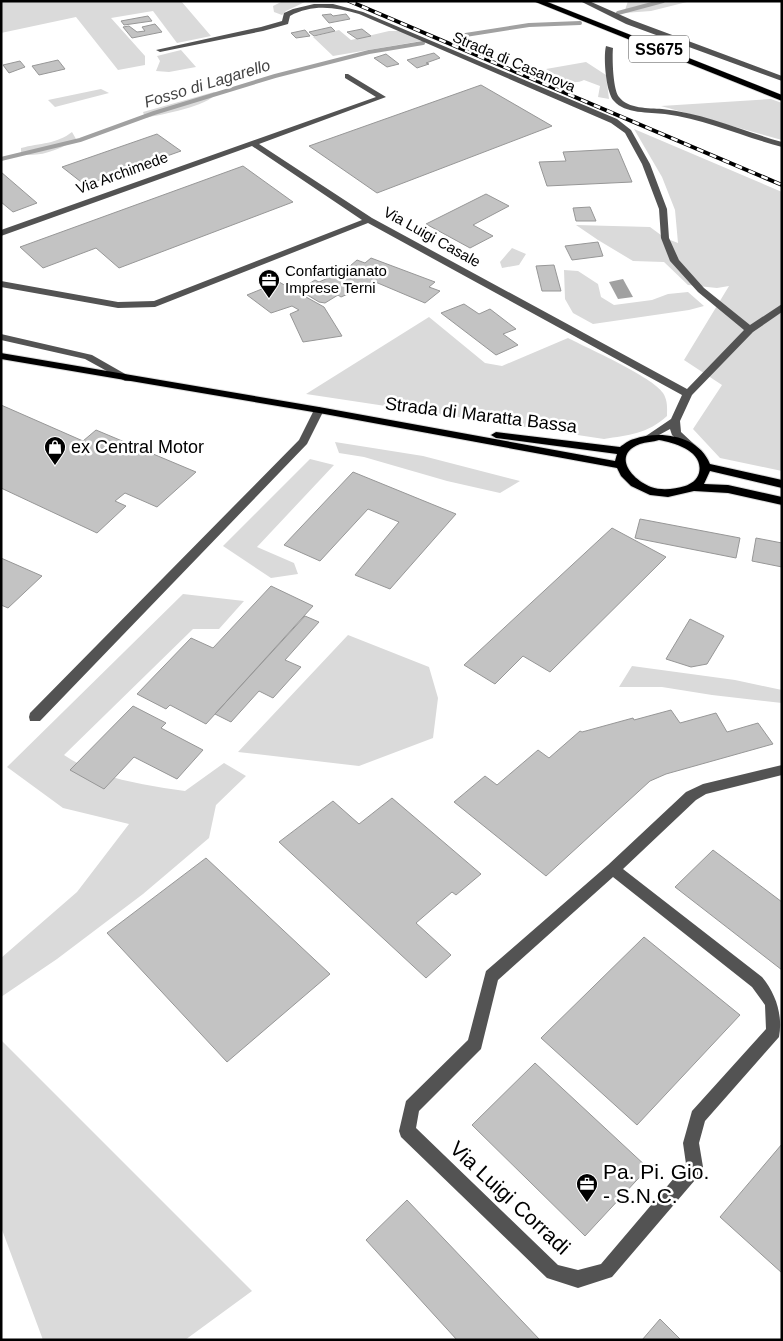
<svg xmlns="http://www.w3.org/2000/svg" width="783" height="1341" font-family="Arial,sans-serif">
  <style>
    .green { fill: #dadada }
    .water { fill: #a1a1a1 }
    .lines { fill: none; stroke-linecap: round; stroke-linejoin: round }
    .stream { stroke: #a1a1a1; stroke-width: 4 }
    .building { fill: #c3c3c3; stroke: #979797 }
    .major-casing { stroke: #dbdbdb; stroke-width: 2 }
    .highway-casing { stroke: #dbdbdb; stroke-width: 1 }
    .minor { fill: #535353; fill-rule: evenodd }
    .major { fill: #000; fill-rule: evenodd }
    .highway { fill: #000; fill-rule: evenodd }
    .rail-casing { stroke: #000; stroke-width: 4 }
    .rail { stroke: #fff; stroke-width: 2.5; stroke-dasharray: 7; stroke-linecap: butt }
    .labels { text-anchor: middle; stroke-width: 5; stroke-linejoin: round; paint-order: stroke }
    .far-street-label { font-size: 15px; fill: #000; stroke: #fff }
    .far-poi-label { font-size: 15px; fill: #000; stroke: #fff; text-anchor: start }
    .shield { fill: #fff; stroke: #4c4c4c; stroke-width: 1 }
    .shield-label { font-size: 16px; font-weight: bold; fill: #000 }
    .far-water-label { font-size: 16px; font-style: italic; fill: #424242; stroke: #fff }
    .street-label { font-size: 18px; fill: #000; stroke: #fff }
    .poi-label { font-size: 18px; fill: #000; stroke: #fff; text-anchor: start }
    .near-poi-label { font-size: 21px; fill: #000; stroke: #fff; text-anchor: start }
    .near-street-label { font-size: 21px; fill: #000; stroke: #fff }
  </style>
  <rect width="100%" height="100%" fill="#fff"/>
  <path class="green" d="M1 1H181L211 36 177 43 153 11 111 18 145 56V65L118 70 76 17 1 33Z
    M283 1H307L286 11 282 15 274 12 273 6Z
    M628 1H691L651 11 624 13Z
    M339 30 351 40 389 31H400L421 41 333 56 313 37Z
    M181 50 196 67 169 72 156 71 160 61 157 56Z
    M586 62 606 75 609 99 598 97 600 86 584 80C570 87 558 76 546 69Z
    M101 89 109 93 55 107 48 100Z
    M214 92 217 93C206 107 163 114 145 118L143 112Z
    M771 99 782 103V140L661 106Z
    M634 129 782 192V471L720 458 693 429 722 385 684 360 729 286 717 288 688 285 664 262 633 261 598 240 576 225 650 227 665 238 678 243 675 210 662 177Z
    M72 132 76 139C62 149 39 158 21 154V148C40 143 57 144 72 132Z
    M512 248 526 254 519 265 502 268 500 262Z
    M564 270 578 271 598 284 601 297 614 305 652 300 668 294 688 292 704 306 689 310 593 324 573 313 565 299Z
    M429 317 485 363 502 366 568 338C587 348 653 377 663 393 668 401 667 408 667 416 647 434 629 435 604 439L306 394Z
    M335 442 423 456 520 481 500 493 447 481 364 457 339 453Z
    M310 459 334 465 257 547 294 563 298 574 271 578 223 546Z
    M183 594 244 601 219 629H193L64 755C99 779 144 785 185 791L224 763 246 776 216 805 209 838 143 894 57 959 1 997V958L77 892 129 824 63 808 7 767Z
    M348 635 429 667 438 698 433 738 359 766 238 752Z
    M632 666 735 680 782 690V703L712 695 662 687H619Z
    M1 1040 252 1291 185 1340H43L1 1227Z"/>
  <path class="water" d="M623 279 633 297 618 299 609 282Z"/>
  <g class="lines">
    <path class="stream" d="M618 13 663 1
      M459 36 529 25 580 23
      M1 159 80 140 154 113 275 76 369 52 423 43"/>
  </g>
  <path class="building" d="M331 14 333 16 346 14 350 19 329 23 322 15Z
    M148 16 152 21 124 25 121 21Z
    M155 24 162 32 132 38 123 27 129 26 137 32 145 31 142 27Z
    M331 27 335 31 314 36 309 32Z
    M362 29 371 36 357 39 347 32Z
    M305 30 310 36 296 38 291 33Z
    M434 53 440 58 426 63 429 64 417 68 407 60Z
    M386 54 399 64 387 67 374 58Z
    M58 60 65 69 39 75 32 66Z
    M20 61 25 67 9 73 3 65Z
    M481 85 552 126 377 193 309 146Z
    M157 134 181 151 85 185 62 167Z
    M618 149 632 182 547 186 539 162 566 161 563 152Z
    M243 166 293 202 119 268 96 248 43 268 20 247Z
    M1 172 37 203 13 212 1 202Z
    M486 194 509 206 473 225 493 236 470 248 426 224Z
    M590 207 596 221H576L573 208Z
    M598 242 603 256 572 260 565 246Z
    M371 258 435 282 429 287 440 291 425 303 373 281 353 290 355 291 341 297 338 295 325 303 319 302 299 290 315 280 319 282 335 275 332 273 350 266 357 260 365 263Z
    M554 265 561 291H542L536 266Z
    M279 282 324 307 342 336 303 342 290 314 299 310 292 306 271 313 247 295Z
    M464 304 479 314 490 309 516 329 503 334 518 345 496 355 441 313Z
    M1 405 83 441 96 430 196 472 157 507 125 493 115 501 126 506 97 533 1 488Z
    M353 472 456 514 390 589 355 575 399 522 368 509 320 561 284 545Z
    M640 519 740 538 736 558 635 538Z
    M612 528 666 557 550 672 523 656 495 684 464 665Z
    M756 538 782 543V567L752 561Z
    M1 558 42 576 8 608 1 605Z
    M271 586 313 606 206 724 170 705 166 709 137 694 191 638 213 648Z
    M305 616 319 622 285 660 301 667 273 698 259 691 231 722 215 714Z
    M690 619 724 636 707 664 691 667 666 659Z
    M133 706 166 723 161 728 203 750 177 779 134 757 104 789 70 770Z
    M671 710 680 723 716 713 727 732 758 723 773 744 666 774 650 781 546 876 454 802 485 776 497 785 538 750 549 758 580 731 582 732 633 718 634 720Z
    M392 798 481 874 456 895 452 892 416 923 451 955 426 978 279 842 333 801 359 824Z
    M713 850 782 902V970L675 887Z
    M206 858 330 974 227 1062 107 933Z
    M644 937 740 1015 637 1125 541 1038Z
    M535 1063 648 1168 585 1236 472 1125Z
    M782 1144V1273L720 1217Z
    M407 1200 540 1340H457L366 1240Z
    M660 1319 681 1340H642Z"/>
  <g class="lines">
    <g class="major-casing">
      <path id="major" d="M1 353 319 407 615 461 617 454 496 438 491 435 496 432 620 447C624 444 629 440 634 439 659 430 699 435 710 464L782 480V488L710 471 704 484 728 485 782 497V505L728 493 694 491 668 497 650 495 631 486 621 476 617 468 319 413 1 359ZM659 440C675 443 704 451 699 473 697 480 691 484 685 486 675 489 662 491 651 487 632 480 611 455 640 444 646 442 653 442 659 440Z"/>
    </g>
    <g class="highway-casing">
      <path id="highway" d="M533 1H545L782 95V101Z"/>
    </g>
    <path class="minor" d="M580 1H589L632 20 782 76V81L626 24Z
      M314 4H333L363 12 617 119 631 130 650 164 667 209 669 238 679 260 704 288 750 325 782 304V312L753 332 692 395 680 421 681 432 695 445 696 447 695 449H687L672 435 670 429 648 441 643 438 671 419 682 395 368 223 155 307 118 308 1 287V281L118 302 154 301 362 220 252 146 1 236V230L376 97 345 78V74H348L386 97 259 144 372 218 687 389 744 330 698 292 670 261 661 238 659 209 642 164 625 133 611 123 359 14C335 7 312 4 290 16L288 24 263 31 160 52 156 50 261 27 282 21 284 13 293 9Z
      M606 46 613 48C612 58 613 90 619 97 628 109 649 108 662 109 703 113 743 131 782 142V147C743 137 705 119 665 114 649 112 625 114 614 101 606 93 603 57 606 46Z
      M1 334 92 355 134 379 133 381H125L85 359 1 340Z
      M319 407 324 410 307 444 40 721H30L29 717 30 713 299 440 314 410Z
      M782 765V775L706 794 696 800 623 869 762 977C776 994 783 1015 779 1037L705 1121 699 1143 703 1167 701 1173 612 1277 578 1288 547 1278 401 1137 399 1131 406 1101 468 1040 486 971 608 865 686 792 703 784ZM613 877 752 987 765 1005 766 1029 692 1111 683 1143 686 1164 601 1264 578 1270 558 1265 416 1128 419 1111 481 1049 498 980Z"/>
    <use href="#major" class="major"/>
    <use href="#highway" class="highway"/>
    <g class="rail-casing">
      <path id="rail" d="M349 1 782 185"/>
    </g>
    <use href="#rail" class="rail"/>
  </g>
  <defs>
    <g id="office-pin" transform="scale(1.125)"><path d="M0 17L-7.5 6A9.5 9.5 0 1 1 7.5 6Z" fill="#000" stroke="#fff"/><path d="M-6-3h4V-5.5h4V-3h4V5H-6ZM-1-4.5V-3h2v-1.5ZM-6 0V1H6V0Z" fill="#fff"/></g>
    <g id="shop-pin" transform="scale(1.125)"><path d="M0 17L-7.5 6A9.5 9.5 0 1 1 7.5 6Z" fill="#000" stroke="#fff"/><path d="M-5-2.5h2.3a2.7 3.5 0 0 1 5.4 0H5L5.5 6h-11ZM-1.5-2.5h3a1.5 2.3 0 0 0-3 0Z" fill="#fff"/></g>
  </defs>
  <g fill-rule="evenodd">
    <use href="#office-pin" x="269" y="280"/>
    <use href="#shop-pin" x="55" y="447"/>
    <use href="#office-pin" x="587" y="1184"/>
  </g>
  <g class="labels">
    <g class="far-street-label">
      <text transform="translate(514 62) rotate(23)" y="5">Strada di Casanova</text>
      <text transform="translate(122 173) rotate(-20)" y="5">Via Archimede</text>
      <text transform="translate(432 237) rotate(29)" y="5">Via Luigi Casale</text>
    </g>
    <g class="far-poi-label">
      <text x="285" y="276">Confartigianato<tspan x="285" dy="17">Imprese Terni</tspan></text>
    </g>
    <rect class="shield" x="629" y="35.5" width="60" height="27" rx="4"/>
    <g class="shield-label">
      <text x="659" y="55">SS675</text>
    </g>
    <g class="far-water-label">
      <text transform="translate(207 83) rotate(-17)" y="6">Fosso di Lagarello</text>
    </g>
    <g class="street-label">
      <text transform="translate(481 415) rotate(7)" y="6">Strada di Maratta Bassa</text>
    </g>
    <g class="poi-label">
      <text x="71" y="453">ex Central Motor</text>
    </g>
    <g class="near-poi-label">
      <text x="603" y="1179">Pa. Pi. Gio.<tspan x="603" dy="24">- S.N.C.</tspan></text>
    </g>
    <g class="near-street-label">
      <text transform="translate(510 1198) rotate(43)" y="7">Via Luigi Corradi</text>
    </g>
  </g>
  <rect width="783" height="1341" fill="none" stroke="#000000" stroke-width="5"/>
</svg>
